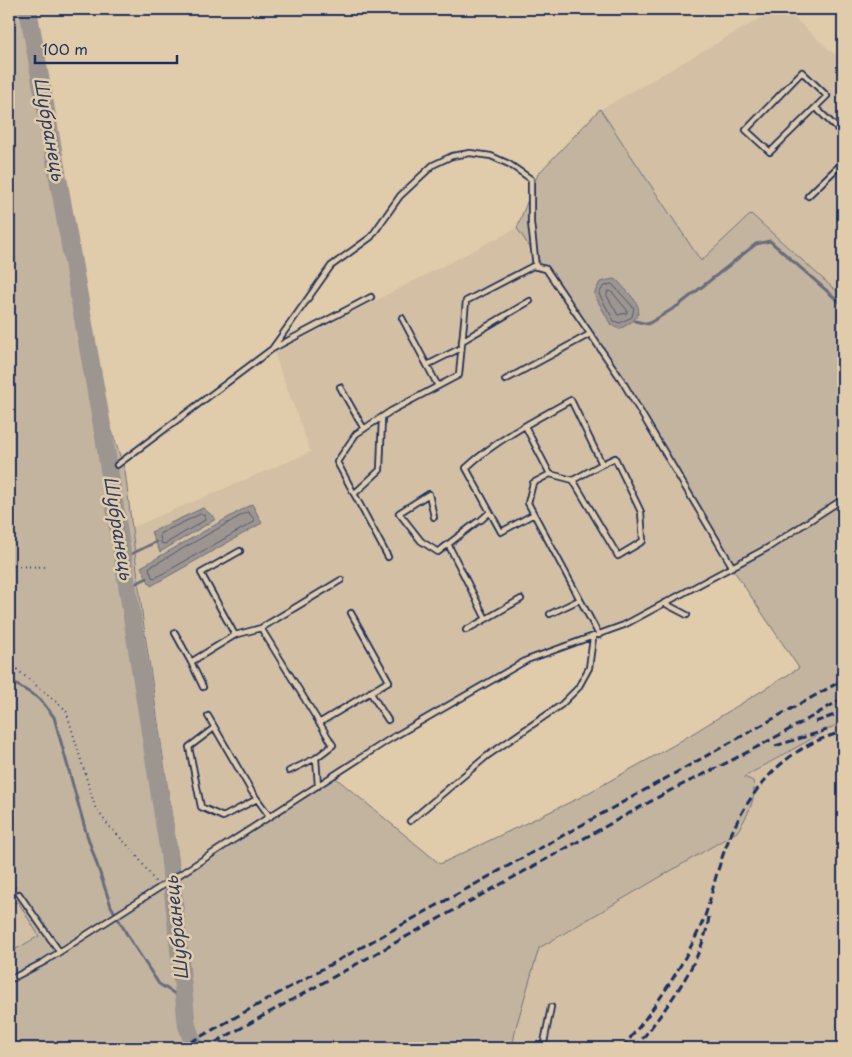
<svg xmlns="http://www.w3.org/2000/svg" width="852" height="1057" font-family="'Playpen Sans',sans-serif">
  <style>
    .built { fill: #d2bfa4 }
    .green { fill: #c3b49f; stroke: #6f727e }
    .water { fill: #9d9590; stroke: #696c7c }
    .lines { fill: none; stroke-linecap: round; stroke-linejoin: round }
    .shore { stroke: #4f5872; stroke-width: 1 }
    .stream { stroke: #696c7c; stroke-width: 3 }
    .river { stroke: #9d9590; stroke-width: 18 }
    .service-casing { stroke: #1b2f5e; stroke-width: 8 }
    .path { stroke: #1b2f5e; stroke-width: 2; stroke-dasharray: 1 4; stroke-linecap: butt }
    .service { stroke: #e0cbaa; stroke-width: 4.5 }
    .rail { stroke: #1b2f5e; stroke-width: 3; stroke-dasharray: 8 4; stroke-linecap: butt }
    .labels { text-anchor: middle; stroke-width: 5; stroke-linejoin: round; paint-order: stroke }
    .water-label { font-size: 18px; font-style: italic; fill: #2e3e66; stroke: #e0cbaa }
  </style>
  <rect width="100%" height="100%" fill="#e0cbaa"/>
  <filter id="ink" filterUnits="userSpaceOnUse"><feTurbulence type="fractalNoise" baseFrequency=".02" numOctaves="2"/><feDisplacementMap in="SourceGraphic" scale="10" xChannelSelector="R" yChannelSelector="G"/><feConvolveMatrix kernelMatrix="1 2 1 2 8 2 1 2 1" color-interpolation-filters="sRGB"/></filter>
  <g filter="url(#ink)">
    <path class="built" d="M777 9H784L843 62V297L751 214 701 262 600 110Z
      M517 228 619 380 730 565 602 632 526 658 331 774 180 872 131 528 311 452 274 353Z
      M843 721V1048H512L516 1027 539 948 737 832 743 778Z
      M17 902 39 936 9 953V904Z"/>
    <path class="green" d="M9 9H31L32 13 88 358 125 471 143 620 180 872 331 774 440 864 581 797 674 745 799 668 730 565 619 380 517 228 538 174 600 109 701 261 751 214 843 297V721L744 777 753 781C757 800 747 816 737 832L539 948 516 1027 512 1048H9V953L39 936 18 902 9 904Z"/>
    <path class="water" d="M613 279 617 280C635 301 654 313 619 329L611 325 594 294 600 282Z
      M252 504 262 523 151 586 141 567Z
      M203 508 216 519 160 552 151 532Z"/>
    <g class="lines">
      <path class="shore" d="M612 284 634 308 632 317 620 323 614 321 599 294 603 287Z
        M608 291 612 292 627 310V313L618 315 607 296Z
        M248 512 254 519V522L155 578 152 577 149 568Z
        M201 514 205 516V520L165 544 161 543 160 534Z"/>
      <path class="stream" d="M635 321 648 324 679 305 756 244 770 241 843 305
        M123 558 156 542
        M127 588 147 578
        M9 680 40 699 54 717 86 832 111 906 129 938 159 984 185 1000"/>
      <path class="river" d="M28 9 104 437 169 854 187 1026 195 1048"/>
      <g class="service-casing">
        <path id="service" d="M802 72 827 96 770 152 746 130Z
          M816 108 843 134
          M808 196 838 167 843 171
          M402 318 438 386
          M462 341 530 301
          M272 349 331 266 371 237 400 196 433 165 452 156 470 153 491 156 509 164 531 179V223L536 267
          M427 365 461 348
          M505 380 590 334
          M340 387 364 429
          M525 426 550 474
          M117 465 272 349 371 297
          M573 480 602 464
          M354 494 380 470 382 418
          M534 514 501 532 466 468C495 441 536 419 571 400L602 464 615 458 641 512 643 541 618 556 573 480 550 474 533 483 528 503 599 635
          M434 517 429 494 399 513 421 541 438 552 477 522
          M481 520 490 512
          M448 544 486 619 521 599
          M388 557 337 462 356 434 391 411 459 375 466 301 533 266 546 269 621 379 732 566
          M664 603 687 615
          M550 614 579 600
          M261 628 341 580
          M466 630 486 619
          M175 633 191 662 235 635 261 628 333 745 316 758 289 771
          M235 635 201 573 240 551
          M191 662 203 687
          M370 692 388 720
          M208 716 252 792 270 817
          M319 723 389 681 351 613
          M214 728 189 747 201 807 223 817 257 799
          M316 758 318 786
          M410 821 487 756 561 705 578 688 589 668 593 638
          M19 894 59 951
          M9 980 44 962 390 739 527 660 624 625 769 547 843 499
          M543 1048 551 1007"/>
      </g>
      <path class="path" d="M9 566 49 567
        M9 663 66 710 95 807 108 825 135 853 156 883
        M9 879 16 889"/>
      <use href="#service" class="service"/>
      <path class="rail" d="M815 722 843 712
        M775 746 827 730
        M180 1048 843 680
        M205 1048 673 789C732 761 788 732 843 698
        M622 1048C654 1010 683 967 703 921 710 904 713 884 719 867 738 804 777 748 843 732
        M635 1048C663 1013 704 961 709 916"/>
    </g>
  </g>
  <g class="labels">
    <g class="water-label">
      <text transform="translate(49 129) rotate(80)" y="6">Шубранець</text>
      <text transform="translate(118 528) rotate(81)" y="6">Шубранець</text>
      <text transform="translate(177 928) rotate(-96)" y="6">Шубранець</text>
    </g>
  </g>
  <rect width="852" height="1057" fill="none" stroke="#e0cbaa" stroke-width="30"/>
  <rect x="15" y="15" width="822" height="1027" fill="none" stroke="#1b2f5e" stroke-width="2" filter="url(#ink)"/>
  <path d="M35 55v8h142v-8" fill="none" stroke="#1b2f5e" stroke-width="2.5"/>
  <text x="42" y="55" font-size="15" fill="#1b2f5e" stroke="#e0cbaa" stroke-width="4" paint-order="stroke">100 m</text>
</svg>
